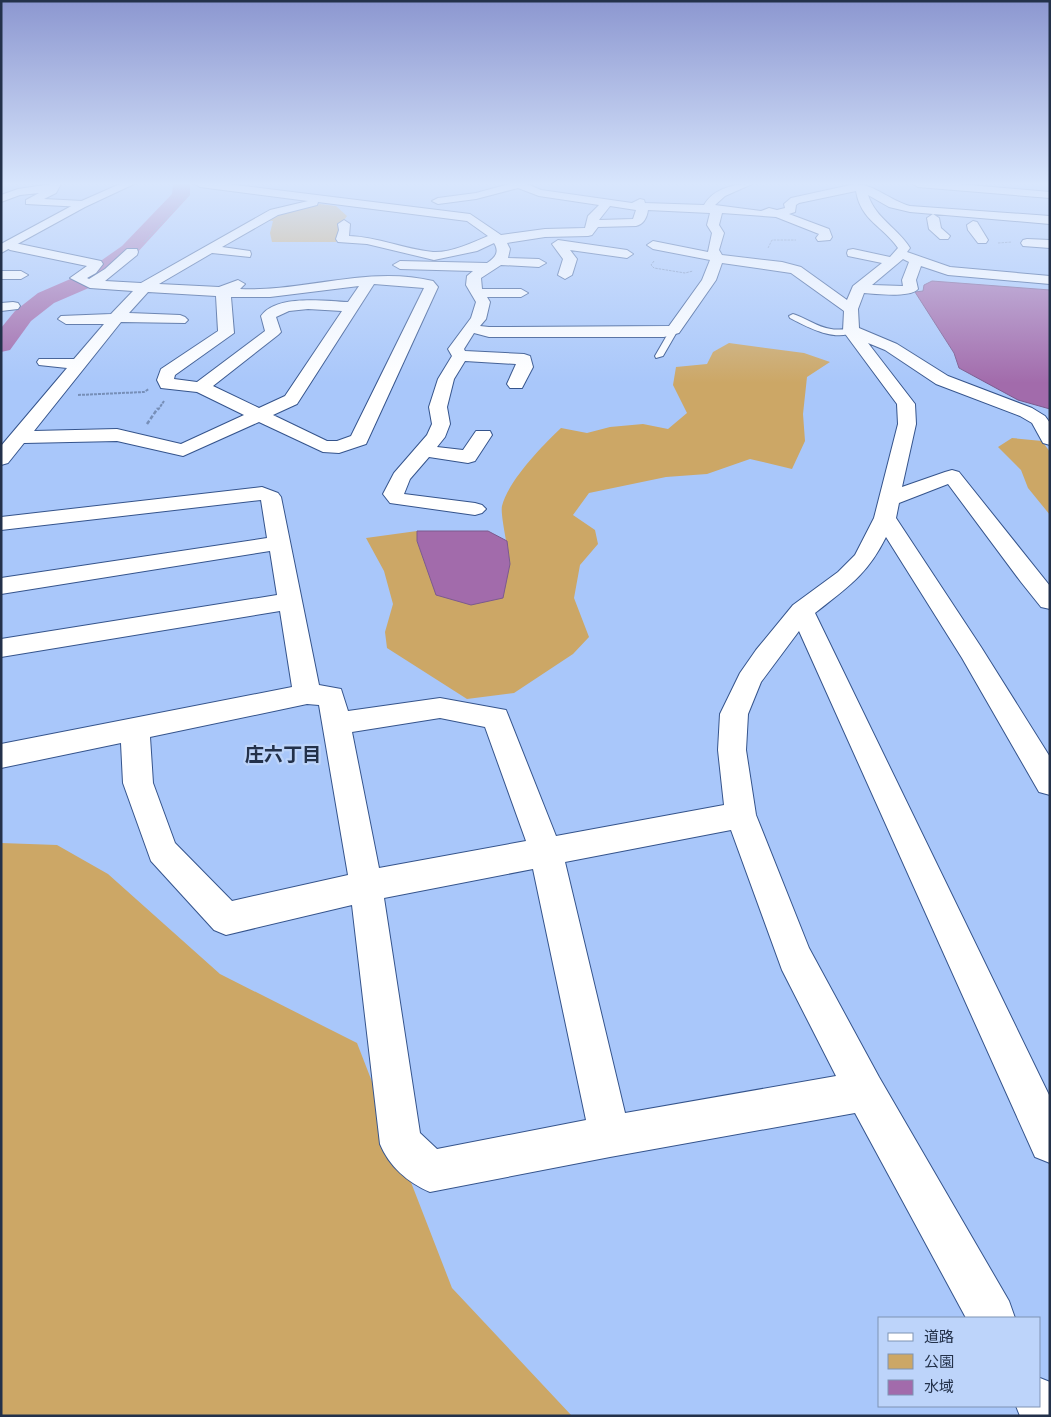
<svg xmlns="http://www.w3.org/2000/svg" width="1051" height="1417" font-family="Georgia,'Noto Sans JP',serif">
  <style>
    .green { fill: #cca766 }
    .water { fill: #a26bab; stroke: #7c5a8e }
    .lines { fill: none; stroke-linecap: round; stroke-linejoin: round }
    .river { fill: #a26bab; fill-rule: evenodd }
    .lane-casing { stroke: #35548c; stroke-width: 2 }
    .street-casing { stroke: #35548c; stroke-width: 2 }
    .secondary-casing { stroke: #35548c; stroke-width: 2 }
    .path-far2 { stroke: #778fb8; stroke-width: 1; stroke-dasharray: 2.5 1; stroke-linecap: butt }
    .path-far1 { stroke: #778fb8; stroke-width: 2; stroke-dasharray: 3 1; stroke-linecap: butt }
    .path { stroke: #778fb8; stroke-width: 2.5; stroke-dasharray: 4 2; stroke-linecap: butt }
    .lane { fill: #fff; fill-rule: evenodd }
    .street { fill: #fff; fill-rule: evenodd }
    .secondary { fill: #fff; fill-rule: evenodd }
    .labels { text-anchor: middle; stroke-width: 4.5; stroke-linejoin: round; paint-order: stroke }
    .neighbourhood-label { font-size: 19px; font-weight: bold; fill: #23314a; stroke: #bdd4fa }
  </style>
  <rect width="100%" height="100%" fill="#a9c7fa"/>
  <path class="green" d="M320 204 336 206 347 216 341 224 343 230 336 242H272L270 233 273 221 264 220 277 213Z
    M729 343 804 353 830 362 807 377 803 414 805 441 792 469 750 459 707 474 666 477 589 493 573 515 595 530 598 544 580 565 574 598 589 637 573 654 514 693 467 699 387 648 385 632 393 604 384 571 366 538 417 531V541L437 595 510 564C509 552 500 515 502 506 508 481 543 445 561 428L587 433 610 427 643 424 668 429 687 413 673 385 676 367 707 364 713 352Z
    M1012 438 1042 441 1050 452V515L1028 488 1021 470 998 447Z
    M1 843 57 845 108 874 220 974 357 1043 452 1288 572 1416H1Z"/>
  <path class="water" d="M932 281 1050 290V409L1018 400 959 368 954 353 915 292 923 291 924 285Z
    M417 531H488L507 541 510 564 503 598 471 605 436 595 417 541Z"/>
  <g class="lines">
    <path class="river" d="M173 184H190V195L136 254 98 284 54 303 31 321 10 350 1 352V328L15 311 38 293 82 274 122 246 172 194Z"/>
    <g class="lane-casing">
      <path id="lane" d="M793 314C806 318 817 327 831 329 839 331 849 327 855 331 837 343 807 327 790 318L789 316Z
        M674 328 678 330 663 356 656 358 655 356 670 330Z"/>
    </g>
    <g class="street-casing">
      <path id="street" d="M51 184H61L56 193 44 199 83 201 89 204 83 207 26 204V200L39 193 20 195 1 202V195L18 189Z
        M195 184H227L470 214 501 235 545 229 585 228 588 216 599 205 539 196 518 188 476 199 438 204 432 201 438 198 476 193 509 184H527L541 190 632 203 640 199 644 200 645 203 704 205C714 188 734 184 752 184L725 196 715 205 761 211 769 208 777 210 785 208 784 204 791 198 855 184C874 184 891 201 910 206L1050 216V224L910 212 889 207 868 195C876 219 898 228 910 248L907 252 950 267 1050 276V284L948 275 921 266 916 280 918 289C911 298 876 294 864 293L858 309 859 328 897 344 948 376 1032 408 1045 416 1050 423V445L1043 443 1032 423 1020 416 936 384 885 350 868 343 915 404 916 424 902 487 945 472 952 470 959 472 1050 586V609L1041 607 1021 582 948 484 899 503 896 518 981 647 1050 757V795L1039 792 962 658 886 537C867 575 848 587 815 613L1050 1097V1163L1035 1157 799 631 761 682 748 714 746 750 756 815 809 948 879 1077 1009 1301 1015 1318H966L855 1113 610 1157 430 1192C408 1183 389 1166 380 1144L352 905 226 935 214 930 151 861 123 783 121 743 1 768V744L292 687 280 611 1 657V639L277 595 270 551 1 594V578L267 538 261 500 1 530V517L262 487 278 493 281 497 319 685 341 689 348 711 440 698 506 710 556 836 724 805 718 750 720 714 740 673 756 650 793 605 838 572 855 555 874 518 898 424 897 404 843 331 844 311 791 273 722 263 716 280 679 333 664 337H489L474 333 464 349 465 351 524 354 530 356 533 367 522 388H510L507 384 516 364 465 361 454 379 447 407 450 424 445 437 437 447 463 450 476 431H490L492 435 475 461 468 463 429 457 410 479 404 494 475 503 482 505 486 509 482 513 475 515 390 503 383 494 394 473 427 435 432 424 429 407 438 379 452 356 448 349 471 318 476 302 466 285 467 276 473 271 400 269 393 265 400 261 487 263C495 258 500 252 494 243L477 251 434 260 367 244 338 242 336 239 339 230 338 224 344 220 350 224 349 236C378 237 404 249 433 252 450 253 472 243 488 236L467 221 318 202 317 205 278 215 222 247 250 251 251 254 250 257 212 253 159 284 219 287 238 280 245 284 240 289C304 292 369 265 433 281L438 287 366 444 339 453 323 452 259 422 183 456 117 441 24 443 8 463 1 465V446L67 368 39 365 37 362 39 359H74L104 324H66L58 319 61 316 111 314 133 291 90 288 70 278 87 266 10 250 4 246 10 242 101 261 103 264 96 273 87 278 89 279 105 269 127 249H137L138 252 137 255 105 281 141 283 270 210 308 201 200 187ZM856 191C861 221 883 226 898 248L890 257 853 249 848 250 847 253 848 256 882 263 853 286 847 300 801 267 782 262 722 255 719 250 724 233 719 225 722 213 776 217 819 234 816 238 818 241 830 240 832 237 829 229 789 214 795 212 796 205 799 203ZM610 206 636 210 633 219 599 220ZM648 210 710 213 707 225 712 233 708 252 653 241 647 245 653 249 710 260 702 280 669 326 489 327 480 326 486 319 490 302 487 297H521L528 293 521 289H482L481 278 501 265 539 267 546 263 539 259 508 258 510 249 507 243 545 237 588 236 592 235 598 227 636 226C644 224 647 217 648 210ZM903 259 909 262 902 280 903 286 872 285ZM374 284 424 288 351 436 337 441H327L273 415 297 404ZM359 286 348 302C325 301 276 294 261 316L265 331 197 382 174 379 175 375 234 333 231 297H270ZM148 292 216 296 218 331 161 369 157 380 161 388 197 392 244 415 181 444 117 429 34 431 121 322 185 323 188 320 185 317 180 315 129 313ZM308 309 342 311 285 396 259 408 213 386 278 335 281 332 276 317 289 311ZM307 704 319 705 348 875 232 901 175 843 153 783 150 737ZM440 718 485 727 526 841 379 868 352 732ZM731 830 782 970 836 1076 625 1113 565 862ZM533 869 586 1120 437 1149 420 1133 384 898Z
        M913 184H959L1050 192V198L918 187Z
        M933 214 939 218 941 228 950 236 948 239H940L929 229 927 218Z
        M973 221 977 222 988 240 986 243H978L968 230 967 225Z
        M1027 239 1050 240V248L1023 246 1021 243 1023 240Z
        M558 240 627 250 633 254 627 258 570 250 577 259 572 275 565 279 558 275 563 259 552 244Z
        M1 271H21L28 275 21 279H1Z
        M13 302 18 303 20 306 18 309 1 311V303Z
        M1040 1378 1050 1382V1416H1020L1016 1406H1040Z"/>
    </g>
    <g class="secondary-casing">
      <path id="secondary" d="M120 184H134L85 207 1 253V244L77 203Z"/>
    </g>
    <path class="path-far2" d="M144 242 189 194
      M998 243 1012 242
      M768 248 772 240H796
      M654 261 651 265 654 268 685 273 693 271"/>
    <path class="path-far1" d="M78 395 144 392 149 389
      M158 410 164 401"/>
    <path class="path" d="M147 424 158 408"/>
    <use href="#lane" class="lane"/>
    <use href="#street" class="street"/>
    <use href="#secondary" class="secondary"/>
  </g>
  <linearGradient id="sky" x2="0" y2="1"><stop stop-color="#8c97d0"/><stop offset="0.48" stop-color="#d8e6fd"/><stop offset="1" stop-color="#d8e6fd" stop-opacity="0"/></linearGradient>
  <rect width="1051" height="383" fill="url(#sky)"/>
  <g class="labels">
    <g class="neighbourhood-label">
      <text x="283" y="761">庄六丁目</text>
    </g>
  </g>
  <rect width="1051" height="1417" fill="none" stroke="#23314a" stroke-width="5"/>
  <rect x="878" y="1317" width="162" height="90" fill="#bdd4fa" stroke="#7f93b4"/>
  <rect x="888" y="1333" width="25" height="8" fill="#ffffff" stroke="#7f93b4"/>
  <text x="924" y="1342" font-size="15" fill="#23314a">道路</text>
  <rect x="888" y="1354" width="25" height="15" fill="#cca766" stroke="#7f93b4"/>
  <text x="924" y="1367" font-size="15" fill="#23314a">公園</text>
  <rect x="888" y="1380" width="25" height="15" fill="#a26bab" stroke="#7f93b4"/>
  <text x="924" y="1392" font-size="15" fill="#23314a">水域</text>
</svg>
